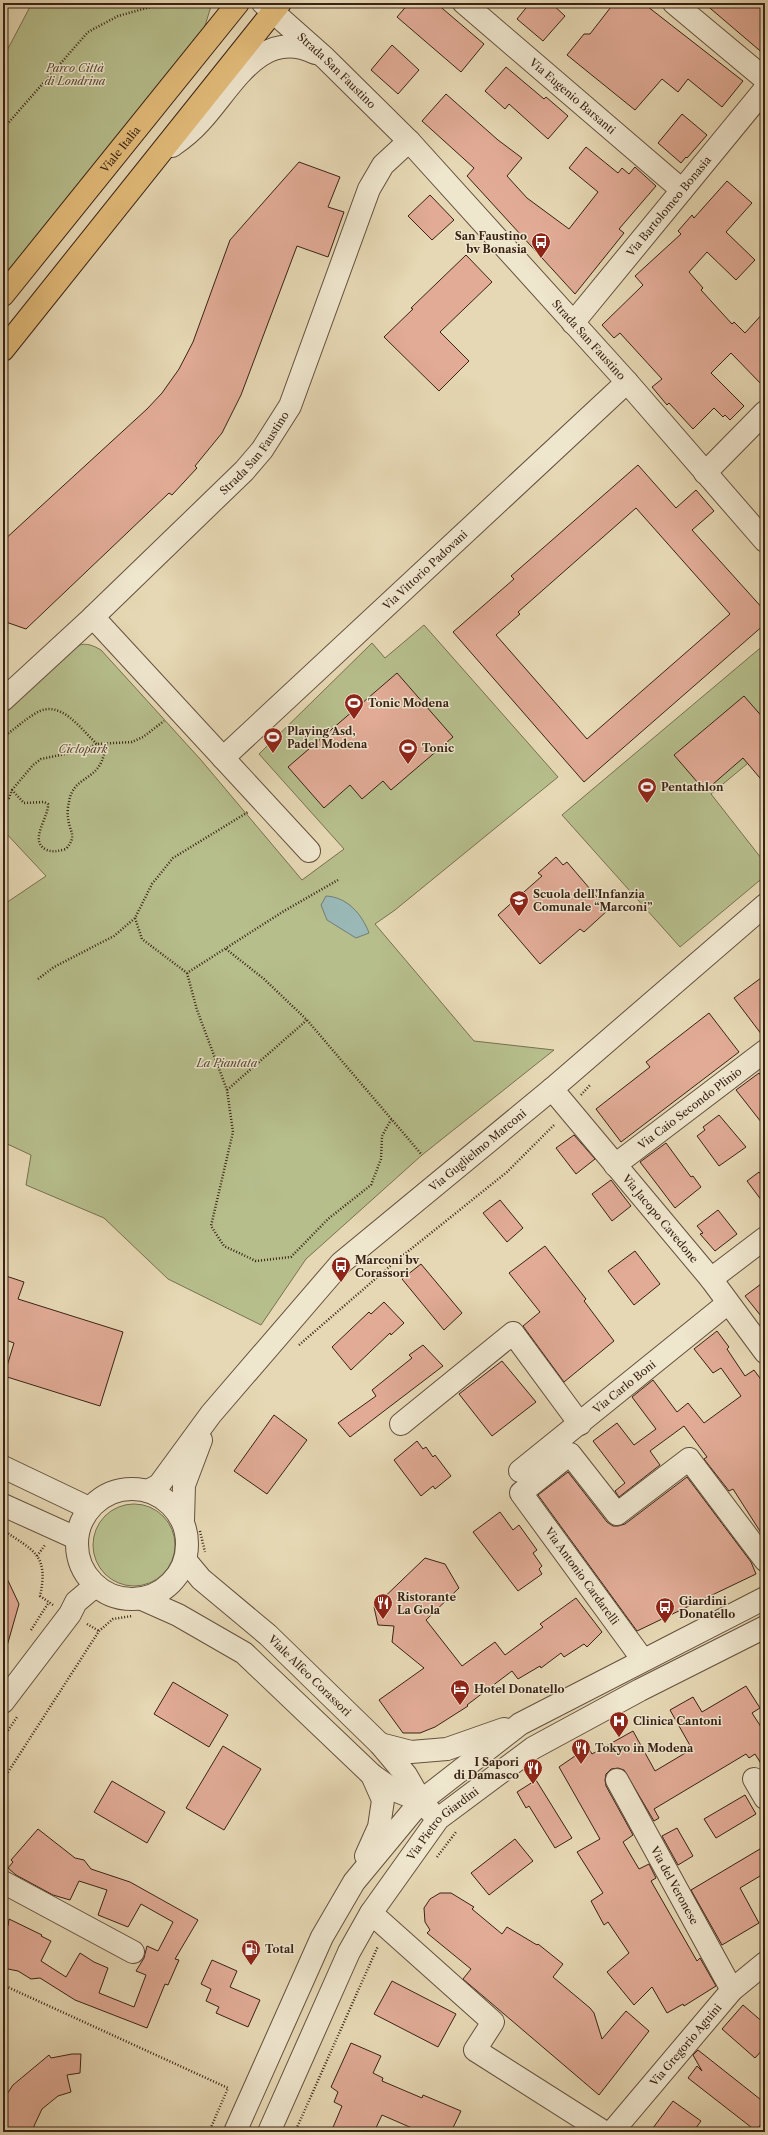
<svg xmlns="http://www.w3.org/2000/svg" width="768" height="2135" font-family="'Libre Caslon Text',serif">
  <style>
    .green { fill: #b6be8c; stroke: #787050 }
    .water { fill: #99b8b6; stroke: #737c76 }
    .building { fill: #e1ab96; stroke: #392215; fill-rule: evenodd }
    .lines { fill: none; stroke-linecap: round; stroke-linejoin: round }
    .minor-casing { stroke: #64503d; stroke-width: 24 }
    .major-casing { stroke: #392215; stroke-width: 24 }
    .path { stroke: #392215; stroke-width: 2.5; stroke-dasharray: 1 2; stroke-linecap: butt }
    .minor { stroke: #efe6ce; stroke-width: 22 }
    .major { stroke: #e3bc7a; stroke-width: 22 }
    .labels { text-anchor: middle; stroke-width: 3; stroke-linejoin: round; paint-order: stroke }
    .park-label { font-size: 11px; font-style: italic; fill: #584933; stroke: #efe6ce }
    .street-label { font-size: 11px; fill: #392215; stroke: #efe6ce }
    .poi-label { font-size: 11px; font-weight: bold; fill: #392215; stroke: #efe6ce; text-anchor: start }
  </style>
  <rect width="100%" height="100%" fill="#e6d8b4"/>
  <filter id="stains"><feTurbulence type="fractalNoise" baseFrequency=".005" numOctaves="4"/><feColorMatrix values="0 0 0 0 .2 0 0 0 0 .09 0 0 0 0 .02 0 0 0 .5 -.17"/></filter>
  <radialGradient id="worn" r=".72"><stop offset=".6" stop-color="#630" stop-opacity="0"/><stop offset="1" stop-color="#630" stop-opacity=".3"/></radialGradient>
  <path class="green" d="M32 3H212L204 29 3 280V58Z
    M424 625 558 777 395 910 375 924 474 1041 554 1050 422 1155 306 1259 261 1325 168 1279 104 1218 26 1185 31 1155 3 1142V905L46 876 3 830V714L64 655C78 644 84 640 101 650L201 760 302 880 344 849 259 754 372 643 385 658Z
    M765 644V749L711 794 765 863V876L680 947 562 815Z
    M93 1545a41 41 0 1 1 82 0a41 41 0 1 1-82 0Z"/>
  <path class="water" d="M326 896C347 897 362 914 369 933L356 938 327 920 321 905Z"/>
  <path class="building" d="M409 3H436L484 44 461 72 397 17Z
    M530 3H551L565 16 543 41 517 19Z
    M614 3H643L743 81 722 107 688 79 678 92 662 79 635 110 567 55 584 34H590Z
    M704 3H765V55Z
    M392 45 419 70 398 94 371 70Z
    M506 67 544 99 546 97 568 116 548 139 509 104 505 109 485 91Z
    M446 94 498 140 522 158 507 176 527 198 569 229 598 192 569 168 586 147 618 173 622 168 629 174 635 167 656 186 619 229 624 233 575 294 467 176 474 168 422 121Z
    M682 114 707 135 687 158 686 157 681 163 658 143Z
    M299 162 340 177 328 207 344 212 328 257 297 246 241 395 222 433 195 466 197 468 172 495 169 493 26 629 3 621V541L147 409 162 393 179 369 193 342 230 240Z
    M727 181 752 203 726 232 755 260 736 280 707 252 689 272 703 288 701 290 732 324 734 322 745 333 765 311V388L731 353 711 373 744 406 730 420 725 415 723 417 714 408 693 429 669 403 667 405 652 387 662 379 620 333 614 338 602 325 643 285 635 276 681 234 678 231 692 215 694 218Z
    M430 195 454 220 432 240 408 216Z
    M466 255 492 282 440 332 469 361 439 391 384 337 413 309 411 308Z
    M638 465 676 508 696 490 714 511 692 530 765 611V624L584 782 453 632 514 579 511 576ZM636 508 730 614 587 739 496 635 520 614 518 612Z
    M397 673 453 737 391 790 383 781 362 799 350 785 324 808 288 767Z
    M744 696 765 720V784L743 758 705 791 674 755Z
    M556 857 563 865 567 862 608 910 584 932 580 929 540 964 498 915 542 876 538 873Z
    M765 975V1039L734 998Z
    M709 1013 739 1052 621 1142 596 1109 650 1067 646 1062Z
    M759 1073 765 1081V1127L736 1090Z
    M719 1115 746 1147 719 1166 697 1136 705 1130 703 1127Z
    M574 1135 595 1159 576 1174 556 1148Z
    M666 1143 691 1177 693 1176 701 1187 675 1208 640 1162Z
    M759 1172 765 1180V1205L747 1181Z
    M611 1180 631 1206 612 1221 592 1194Z
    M500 1200 523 1228 507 1242 483 1213Z
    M718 1210 737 1234 715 1251 700 1234 703 1233 697 1226Z
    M545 1246 586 1299 584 1301 614 1341 564 1382 523 1326 540 1312 509 1273Z
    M635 1251 660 1284 634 1305 608 1271Z
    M421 1264 462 1313 444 1330 402 1279Z
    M3 1275 24 1282 18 1299 123 1332 100 1406 4 1376 14 1343 3 1339Z
    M765 1281V1321L745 1296Z
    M384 1302 404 1323 391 1335 390 1333 351 1370 332 1347 369 1312 371 1314Z
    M717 1331 729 1347 727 1349 745 1376 754 1370 765 1385V1539L733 1489 729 1491 704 1459 707 1457 684 1426 650 1451 660 1465 619 1497 615 1491 625 1483 593 1441 617 1423 634 1445 656 1429 632 1397 653 1380 677 1412 688 1403 704 1423 741 1396 721 1368 713 1373 694 1349Z
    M423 1345 443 1366 350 1437 338 1423 376 1396 372 1390 412 1358 409 1355Z
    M502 1361 536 1402 492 1436 459 1394Z
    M274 1415 307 1440 267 1494 234 1471Z
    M417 1441 423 1449 426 1447 433 1457 435 1455 451 1476 435 1489 433 1486 421 1496 394 1460Z
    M568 1472 607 1522 613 1526H618L625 1524 687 1477 751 1562 756 1574 637 1631 538 1495Z
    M500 1512 513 1530 519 1525 537 1550 533 1553 542 1566 539 1569 542 1574 518 1591 473 1532Z
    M425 1558 445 1564 459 1588 426 1620 462 1666 495 1642 505 1655 543 1627 540 1624 576 1598 602 1632 587 1647 584 1644 564 1657 561 1653 541 1668 540 1666 518 1679 512 1671 467 1705 468 1706 435 1727 420 1733H403L379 1700 424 1668 392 1642 394 1626 378 1625 374 1607Z
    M3 1570 19 1604 7 1646H3Z
    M173 1682 228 1715 209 1747 154 1714Z
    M746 1686 760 1708 752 1713 765 1733V1770L755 1754 749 1758 746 1754 654 1809 659 1818 654 1821 624 1770 618 1768 611 1769 606 1774 605 1780 606 1786 633 1835 623 1842 639 1869 649 1864 656 1878 651 1881 697 1961 700 1958 716 1986 684 2006 683 2004 667 2013 652 1987 634 2005 607 1972 629 1953 608 1922 604 1925 591 1901 603 1893 577 1852 600 1839 559 1767 588 1747 592 1754 633 1731 655 1771 692 1749 670 1710 693 1697 702 1712Z
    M223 1746 261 1769 224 1830 186 1808Z
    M536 1780 572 1838 555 1848 529 1806 526 1808 517 1792Z
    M112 1781 165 1812 147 1843 94 1812Z
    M745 1795 756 1814 716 1838 704 1819Z
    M677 1828 693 1856 678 1865 662 1836Z
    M38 1829 75 1858 84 1860 91 1869 130 1882 198 1920 175 1959 179 1960 168 1985 165 1984 147 2028 75 2000 40 1978 31 1979 18 1971 3 1968V1925L8 1926 9 1919 42 1935 41 1936 51 1941 41 1961 66 1977 80 1953 94 1962 108 1968 99 1993 134 2007 146 1975 136 1971 144 1958 147 1946 158 1951 173 1922 141 1904 128 1927 98 1915 107 1890 79 1881 70 1900 53 1895 16 1875 8 1868 13 1862 11 1860Z
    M515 1839 533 1861 489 1895 471 1873Z
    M765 1846V1873L740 1888 759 1923 722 1945 691 1890Z
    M440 1893H451L474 1907 472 1909 502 1934 507 1927 537 1945 538 1944 563 1964 553 1977 590 2008 594 2013 602 2039 626 2011 649 2031 599 2095 463 1979 471 1969 427 1933 430 1930 425 1922 424 1908 430 1899Z
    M212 1960 237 1971 230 1987 260 2000 248 2027 216 2013 219 2007 206 2001 211 1989 201 1984Z
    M392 1981 456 2014 438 2047 374 2014Z
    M743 2005 765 2024V2047L755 2058 722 2029Z
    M351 2043 381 2056 373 2073 383 2078 382 2081 422 2098 423 2095 461 2111 451 2132H421L382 2115 374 2132H331L342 2106 334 2102 338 2092 331 2087Z
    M698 2050 765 2103V2119L756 2131 688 2078 697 2066 702 2071 693 2055Z
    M72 2054H81L80 2073 67 2075 71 2092 58 2096 42 2109 34 2126V2132H3V2100L13 2085 49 2055 51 2058Z
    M673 2101 701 2121 693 2132H650Z"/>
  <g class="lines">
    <g class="minor-casing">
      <g id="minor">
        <path id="s1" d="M263 3 325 58 409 141 627 382 765 541"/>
        <path id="s2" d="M464 3 682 190"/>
        <path d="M674 3 765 79"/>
        <path d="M172 146C182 139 192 131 200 122 232 88 260 26 315 53"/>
        <path id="s3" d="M573 323 765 89"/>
        <path d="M705 473 765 412"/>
        <path d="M93 617 309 851"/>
        <path id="s4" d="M3 700 93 617 244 471 262 450 290 406 369 189 383 165 409 141"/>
        <path id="s5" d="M223 758 627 382"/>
        <path id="s6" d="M552 1089 711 1279 765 1352"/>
        <path id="s7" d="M615 1165 765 1051"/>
        <path d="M711 1279 765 1238"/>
        <path d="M401 1424 513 1333 580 1424"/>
        <path d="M3 1467 89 1508"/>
        <path id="s8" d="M520 1471 728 1303"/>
        <circle cx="132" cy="1544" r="55"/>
        <path id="s9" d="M148 1491 159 1485 211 1414 341 1263 552 1089 765 905"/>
        <path d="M3 1505 76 1538"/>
        <path d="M183 1521 184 1485 201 1440"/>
        <path id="s10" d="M186 1561 201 1579 268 1635 380 1744 406 1775 421 1801 430 1811"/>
        <path d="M142 1599 178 1615 244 1653 372 1775 392 1789 421 1801"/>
        <path d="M643 1660 521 1493 570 1454 617 1514 689 1459 765 1560"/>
        <path d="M3 1702 70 1614 76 1602 95 1586"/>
        <path d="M380 1744 411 1752 447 1749 504 1729"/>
        <path d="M754 1779 765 1798"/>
        <path id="s11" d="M617 1780 732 1990"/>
        <path d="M366 1856 379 1827 383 1800 372 1775"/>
        <path d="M3 1882 133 1952"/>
        <path d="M371 1913 493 2022 475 2050 604 2132"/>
        <path d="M235 2132 322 1937 354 1882 421 1801 520 1724 765 1598"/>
        <path id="s12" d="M269 2132 349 1952 371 1913 438 1819 533 1748 640 1690 765 1627"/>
        <path id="s13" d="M612 2132 732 1990 765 1963"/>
      </g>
    </g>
    <g class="major-casing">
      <g id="major">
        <path id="s14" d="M3 295 238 3"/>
        <path d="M3 350 280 3"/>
      </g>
    </g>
    <path class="path" d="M3 129 88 32 118 16 165 3
      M3 737C15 729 24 720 36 713 61 698 81 730 97 744
      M12 790 33 765 41 759 84 750 97 744 132 742 143 737 164 721
      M3 801 9 798 12 790 24 803 44 802 48 804C49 817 29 840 45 849 52 853 58 851 66 849 78 835 69 832 68 817 67 813 68 806 69 802 73 773 104 783 105 744
      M135 918 142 939 187 973 284 911 338 880
      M226 949 264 979 307 1020 422 1155
      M187 973 197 1010 227 1090 233 1132 211 1226 224 1246 256 1261 291 1257 328 1219 371 1185 381 1159 382 1136 392 1118
      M38 979 54 967 114 936 135 918 152 884 173 858 248 812
      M227 1090 307 1020
      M581 1095 590 1085
      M299 1345 396 1261 507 1172 555 1124
      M3 1530C34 1551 49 1555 40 1596L53 1605
      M200 1531 205 1552
      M37 1556 45 1545
      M87 1624 99 1631
      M31 1630 49 1602
      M3 1738 17 1717
      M3 1780 99 1631 113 1619 132 1616
      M437 1857 456 1832
      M3 1985 228 2088 209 2132
      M295 2132 378 1946"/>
    <use href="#minor" class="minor"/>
    <use href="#major" class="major"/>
  </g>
  <defs>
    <g id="bus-pin" transform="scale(1)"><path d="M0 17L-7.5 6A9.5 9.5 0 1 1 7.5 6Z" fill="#8f2418" stroke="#efe6ce"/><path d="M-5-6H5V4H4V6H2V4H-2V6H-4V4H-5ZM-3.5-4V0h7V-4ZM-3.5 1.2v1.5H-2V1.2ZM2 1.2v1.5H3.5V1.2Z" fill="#fff"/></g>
    <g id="stadium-pin" transform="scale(1)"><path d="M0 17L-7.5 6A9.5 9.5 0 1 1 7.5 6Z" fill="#8f2418" stroke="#efe6ce"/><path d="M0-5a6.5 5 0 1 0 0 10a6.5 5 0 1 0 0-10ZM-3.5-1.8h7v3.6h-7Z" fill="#fff"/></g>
    <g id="school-pin" transform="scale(1)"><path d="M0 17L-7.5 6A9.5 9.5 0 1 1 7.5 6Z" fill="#8f2418" stroke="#efe6ce"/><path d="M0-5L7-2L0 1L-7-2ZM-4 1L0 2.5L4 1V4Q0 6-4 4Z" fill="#fff"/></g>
    <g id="restaurant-pin" transform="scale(1)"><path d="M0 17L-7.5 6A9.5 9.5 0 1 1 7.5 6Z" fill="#8f2418" stroke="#efe6ce"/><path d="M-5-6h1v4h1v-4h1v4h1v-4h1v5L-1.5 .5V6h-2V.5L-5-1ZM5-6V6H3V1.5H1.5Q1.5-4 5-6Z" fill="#fff"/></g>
    <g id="hotel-pin" transform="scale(1)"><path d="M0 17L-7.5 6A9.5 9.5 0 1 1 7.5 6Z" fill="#8f2418" stroke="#efe6ce"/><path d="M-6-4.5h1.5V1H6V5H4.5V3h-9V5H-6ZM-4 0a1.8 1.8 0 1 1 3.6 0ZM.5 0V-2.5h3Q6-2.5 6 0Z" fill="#fff"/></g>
    <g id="hospital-pin" transform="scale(1)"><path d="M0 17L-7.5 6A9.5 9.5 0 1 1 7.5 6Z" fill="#8f2418" stroke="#efe6ce"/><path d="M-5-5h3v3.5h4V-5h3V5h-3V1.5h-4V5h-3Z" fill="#fff"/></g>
    <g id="fuel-pin" transform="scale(1)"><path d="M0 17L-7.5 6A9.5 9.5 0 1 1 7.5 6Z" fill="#8f2418" stroke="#efe6ce"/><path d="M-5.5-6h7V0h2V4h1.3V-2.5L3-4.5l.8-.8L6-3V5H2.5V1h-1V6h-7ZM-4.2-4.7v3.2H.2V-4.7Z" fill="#fff"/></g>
  </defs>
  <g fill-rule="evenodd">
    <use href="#bus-pin" x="541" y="242"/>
    <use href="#stadium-pin" x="354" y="703"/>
    <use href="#stadium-pin" x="273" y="737"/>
    <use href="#stadium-pin" x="408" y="748"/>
    <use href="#stadium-pin" x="647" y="787"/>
    <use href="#school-pin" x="519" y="900"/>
    <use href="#bus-pin" x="341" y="1266"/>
    <use href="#restaurant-pin" x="383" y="1603"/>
    <use href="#bus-pin" x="665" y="1607"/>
    <use href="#hotel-pin" x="460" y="1689"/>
    <use href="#hospital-pin" x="619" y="1721"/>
    <use href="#restaurant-pin" x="581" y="1748"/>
    <use href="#restaurant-pin" x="533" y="1768"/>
    <use href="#fuel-pin" x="251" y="1949"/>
  </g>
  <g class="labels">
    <g class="park-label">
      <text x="75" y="72">Parco Città<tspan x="75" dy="13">di Londrina</tspan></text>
      <text x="83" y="753">Ciclopark</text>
      <text x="227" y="1067">La Piantata</text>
    </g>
    <g class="street-label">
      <text dy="4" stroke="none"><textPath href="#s1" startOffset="100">Strada San Faustino</textPath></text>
      <text dy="4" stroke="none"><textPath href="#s2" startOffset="143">Via Eugenio Barsanti</textPath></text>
      <text dy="4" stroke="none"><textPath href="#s14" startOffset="187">Viale Italia</textPath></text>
      <text dy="4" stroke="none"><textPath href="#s3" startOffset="151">Via Bartolomeo Bonasia</textPath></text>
      <text dy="4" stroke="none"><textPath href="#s1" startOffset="469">Strada San Faustino</textPath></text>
      <text dy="4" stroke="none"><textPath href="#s4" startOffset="353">Strada San Faustino</textPath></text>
      <text dy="4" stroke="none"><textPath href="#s5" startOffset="276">Via Vittorio Padovani</textPath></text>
      <text dy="4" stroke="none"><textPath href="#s7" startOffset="94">Via Caio Secondo Plinio</textPath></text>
      <text dy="4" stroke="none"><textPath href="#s9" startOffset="477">Via Guglielmo Marconi</textPath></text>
      <text dy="4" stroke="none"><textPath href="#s6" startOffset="169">Via Jacopo Cavedone</textPath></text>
      <text dy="4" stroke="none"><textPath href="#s8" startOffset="134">Via Carlo Boni</textPath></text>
      <text transform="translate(582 1576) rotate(54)" y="4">Via Antonio Cardarelli</text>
      <text dy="4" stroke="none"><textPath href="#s10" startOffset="169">Viale Alfeo Corassori</textPath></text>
      <text dy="4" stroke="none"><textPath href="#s12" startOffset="357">Via Pietro Giardini</textPath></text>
      <text dy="4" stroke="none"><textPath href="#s11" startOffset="120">Via del Veronese</textPath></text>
      <text dy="4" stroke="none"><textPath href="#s13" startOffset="114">Via Gregorio Agnini</textPath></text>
    </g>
    <g class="poi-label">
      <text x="527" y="240" text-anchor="end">San Faustino<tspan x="527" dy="13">bv Bonasia</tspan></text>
      <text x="368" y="707">Tonic Modena</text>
      <text x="287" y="735">Playing Asd,<tspan x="287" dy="13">Padel Modena</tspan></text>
      <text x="422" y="752">Tonic</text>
      <text x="661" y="791">Pentathlon</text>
      <text x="533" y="898">Scuola dell’Infanzia<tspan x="533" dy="13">Comunale “Marconi”</tspan></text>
      <text x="355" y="1264">Marconi bv<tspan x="355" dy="13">Corassori</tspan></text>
      <text x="397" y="1601">Ristorante<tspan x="397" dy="13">La Gola</tspan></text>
      <text x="679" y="1605">Giardini<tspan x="679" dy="13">Donatello</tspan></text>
      <text x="474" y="1693">Hotel Donatello</text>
      <text x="633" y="1725">Clinica Cantoni</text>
      <text x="595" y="1752">Tokyo in Modena</text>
      <text x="519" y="1766" text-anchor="end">I Sapori<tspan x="519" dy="13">di Damasco</tspan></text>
      <text x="265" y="1953">Total</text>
    </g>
  </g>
  <rect width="768" height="2135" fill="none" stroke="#e6d8b4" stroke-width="16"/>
  <rect x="4" y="4" width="760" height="2127" fill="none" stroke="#392215" stroke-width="2"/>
  <rect x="8" y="8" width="752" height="2119" fill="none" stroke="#392215"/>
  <rect width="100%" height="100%" filter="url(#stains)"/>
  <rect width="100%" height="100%" fill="url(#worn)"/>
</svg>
